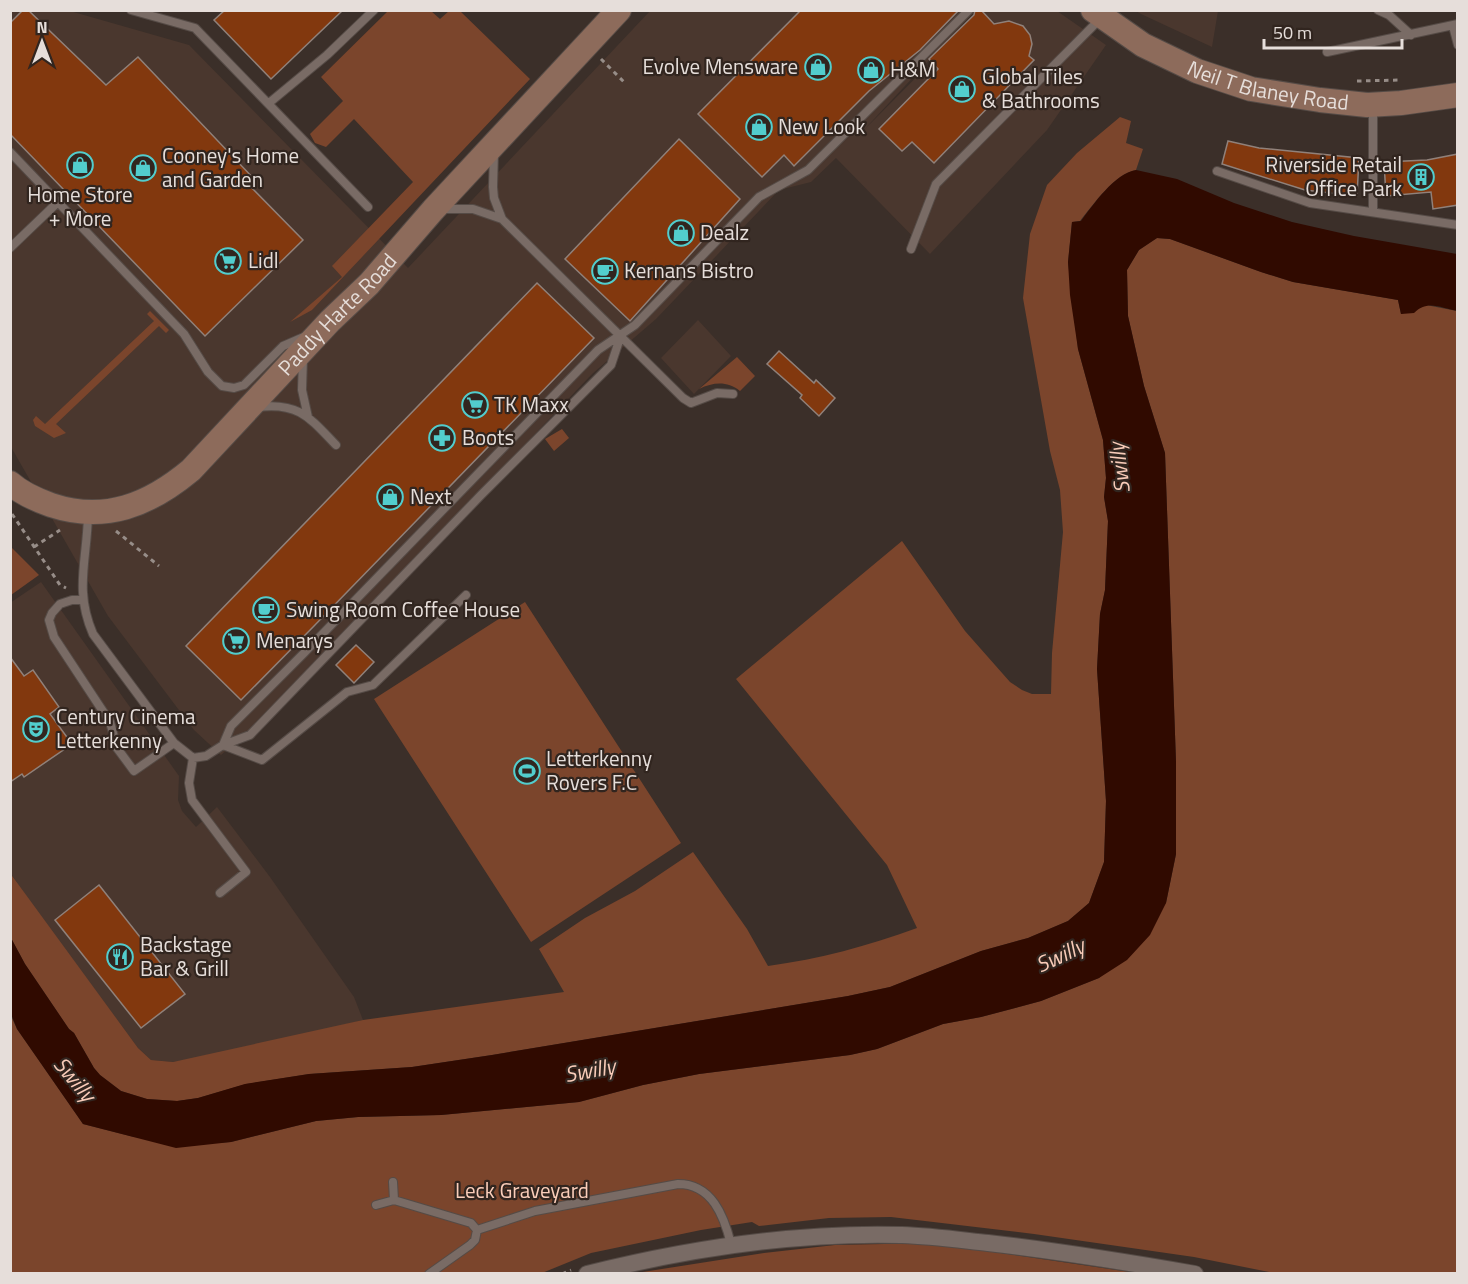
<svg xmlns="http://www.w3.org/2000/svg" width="1468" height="1284" font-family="'Titillium Web',sans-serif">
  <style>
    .built { fill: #4a372e }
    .green { fill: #7b452c }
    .water { fill: #300a00 }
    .building { fill: #82380e; stroke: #90817a; stroke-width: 1.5 }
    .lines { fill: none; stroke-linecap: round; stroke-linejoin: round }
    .lane-casing { stroke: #554b46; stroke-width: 10 }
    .street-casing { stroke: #554b46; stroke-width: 18 }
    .secondary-casing { stroke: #554b46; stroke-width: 26 }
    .path { stroke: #978d88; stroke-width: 3; stroke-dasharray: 4.5 4.5; stroke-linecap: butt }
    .lane { stroke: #796b65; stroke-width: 8 }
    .street { stroke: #796b65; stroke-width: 16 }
    .secondary { stroke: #8d6b5b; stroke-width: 24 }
    .labels { text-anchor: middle; stroke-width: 4.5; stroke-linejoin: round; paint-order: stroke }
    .poi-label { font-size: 21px; fill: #e6deda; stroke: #31251f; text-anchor: start }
    .street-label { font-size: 21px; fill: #e6deda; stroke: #31251f }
    .park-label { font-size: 21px; fill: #fbceba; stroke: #31251f }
    .water-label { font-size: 22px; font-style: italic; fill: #f8cbb8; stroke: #31251f }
  </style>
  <rect width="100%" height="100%" fill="#3b2f29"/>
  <path class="built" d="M10 11H70L189 45 408 268 650 11H975L861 133 982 11H1057L1106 45 1047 130 930 254 836 158 811 182 779 190 656 319 592 374 353 626 323 653 241 738 221 755 194 730 108 616 11 447Z
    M1136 11H1218L1212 47 1141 14Z
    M698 320 731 356 694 394 661 358Z
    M41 582 179 776 178 800 182 811 196 827 217 807 270 877 354 997 363 1020 247 1050 173 1062 151 1060 138 1048 32 905 11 874 10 603Z"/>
  <path class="green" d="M388 11H411L413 12 415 11H431L440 19 449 11H460L530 79 312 310 290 322 342 277 332 266 413 182 354 119 326 147 315 143 310 134 343 101 321 77Z
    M1120 117 1131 121 1126 143 1143 149 1136 170C1115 173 1093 205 1080 221L1072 222 1068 262 1078 349 1103 440 1106 478 1104 497 1108 521 1105 590 1100 614 1097 669 1106 801 1104 862 1089 903 1068 921 1028 938 981 951 890 987 848 996 492 1055 412 1067 309 1074 246 1084 198 1098 177 1101 147 1099 121 1091 100 1075 94 1068 74 1033 69 1029 25 964 11 938 10 873 138 1048 151 1060 173 1062 363 1020 564 992 539 949 585 918 635 891 693 852 747 929 768 966C819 959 868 946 917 928L887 865 736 679 902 541 965 631 1010 682 1022 690 1032 694H1051L1052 653 1063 532 1060 490 1050 451 1023 298 1030 234 1047 185 1077 153Z
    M1157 238 1170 239 1261 272 1293 282 1398 300 1401 314 1426 305 1457 311V1273H1274L1194 1257 1034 1234 891 1217 829 1218 759 1226 752 1222 701 1230 591 1253 542 1273H11L10 1014 17 1029 83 1124 134 1137 216 1143 231 1142 316 1121 358 1117 441 1115 579 1102 643 1085 699 1074 850 1055 877 1049 943 1024 981 1017 1041 1001 1099 978 1166 903 1176 854V762L1165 453 1144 386 1128 316 1127 270 1139 250Z
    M150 311 169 330 166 333 159 326 56 424 66 433 54 438 35 426 33 420 36 416 45 424 154 321 147 314Z
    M737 357 755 376 740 391C727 381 714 382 699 389Z
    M562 429 569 438 554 451 545 439Z
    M10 546 39 575 11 595H10Z
    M525 602 681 843 531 942 374 699Z
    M932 1243 1137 1273 630 1274 764 1253 835 1245Z"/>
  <path class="water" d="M1136 170 1177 179 1234 203 1292 222 1354 236 1457 254 1458 311C1441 308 1427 299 1414 313L1401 314 1398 300 1293 282 1261 272 1170 239 1157 238 1139 250 1127 270 1128 316 1144 386 1165 453 1176 762V854L1166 903 1150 935 1127 960 1099 978 1041 1001 981 1017 943 1024 877 1049 850 1055 699 1074 643 1085 579 1102 441 1115 358 1117 316 1121 231 1142 176 1148 83 1124 17 1029 11 1014V938L25 964 69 1029 74 1033 94 1068 100 1075 121 1091 147 1099 177 1101 198 1098 245 1084 309 1074 412 1067 492 1055 848 996 890 987 981 951 1028 938 1068 921 1089 903 1104 862 1106 801 1097 669 1100 614 1105 590 1108 521 1104 497 1106 478 1103 440 1078 349 1070 295 1068 262 1072 222 1081 221C1093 205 1115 173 1136 170Z"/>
  <path class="building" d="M23 10H28L106 85 138 57 256 181 250 186 303 240 205 336 10 134V23Z
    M225 10H343L271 79 214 20Z
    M801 10H959L920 50 869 91 794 166 784 155 762 177 698 114Z
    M975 10H981L994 24 1009 21 1023 26 1030 35 1032 44 1029 56 1034 60 934 163 912 142 902 151 879 129 938 69 929 59 974 15Z
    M679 139 740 199 630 321 565 259Z
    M1228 141 1259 148 1359 158 1357 196 1305 190 1222 164Z
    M1458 154V205L1433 209 1431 192 1386 196 1384 162 1427 160Z
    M537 283 594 338 314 626 241 700 186 646Z
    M779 351 814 383 816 380 835 398 819 416 800 398 802 395 767 364Z
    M356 645 374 662 354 683 336 665Z
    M10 657 24 676 33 670 59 707 50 714 72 744 24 777 22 774 10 782Z
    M99 885 185 994 141 1028 55 920Z"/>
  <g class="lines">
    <g class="lane-casing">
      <path id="lane" d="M131 10 195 28 368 207
        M1378 10 1389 15 1411 35
        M1453 26 1458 45
        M1327 52 1458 24
        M269 103 327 55 374 10
        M10 152 184 334 208 372 222 386 234 388 244 385 283 346 306 336
        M494 152 493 187 494 198 502 219 683 398 691 403 717 393 733 394
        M1217 171 1310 203 1458 225
        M441 209H473L502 219
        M1373 212V108
        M10 248 58 202
        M911 249 936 184 1101 18
        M303 358 302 390 308 417
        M258 407C299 402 310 418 336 445
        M88 515C87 561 74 590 93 634L174 743 193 758 206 756 223 745 231 726 305 652 598 350 635 325 759 197 808 170 969 10
        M82 600H72L60 604 52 613 49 620 54 637 110 722 117 748 134 771 174 743
        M223 745 250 735 481 495 611 365 621 335
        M223 745 262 760 347 692 373 685 466 595
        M193 758 189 783 192 800 246 872 220 893
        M393 1182 394 1200 471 1223 477 1230
        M376 1205 394 1200
        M429 1274 470 1245 475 1240 477 1230 535 1211 678 1184C712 1184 724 1216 731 1244"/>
    </g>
    <g class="street-casing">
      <path id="street" d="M587 1274C691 1248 795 1232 902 1235 931 1236 960 1240 988 1243 1057 1251 1126 1262 1195 1274"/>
    </g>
    <g class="secondary-casing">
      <g id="secondary">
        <path id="s1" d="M1093 10 1143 45 1197 71 1251 89 1320 100 1367 105 1401 103 1458 95"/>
        <path id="s2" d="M10 483C21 493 37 500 51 505 105 523 149 505 191 470L330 321 369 284 433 210 619 10"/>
      </g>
    </g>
    <path class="path" d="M601 59 625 83
      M1357 81 1401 80
      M12 514 60 585 66 588
      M116 531 159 566
      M34 547 60 530
      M562 1274 571 1270"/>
    <use href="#lane" class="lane"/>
    <use href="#street" class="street"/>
    <use href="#secondary" class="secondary"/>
  </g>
  <defs>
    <g id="shop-ring" transform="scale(1.35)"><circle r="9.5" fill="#31251f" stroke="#52cdcd" stroke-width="1.5"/><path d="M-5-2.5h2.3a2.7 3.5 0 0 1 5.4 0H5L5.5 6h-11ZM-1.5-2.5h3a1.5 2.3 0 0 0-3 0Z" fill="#52cdcd"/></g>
    <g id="building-ring" transform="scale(1.35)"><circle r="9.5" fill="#31251f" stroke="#52cdcd" stroke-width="1.5"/><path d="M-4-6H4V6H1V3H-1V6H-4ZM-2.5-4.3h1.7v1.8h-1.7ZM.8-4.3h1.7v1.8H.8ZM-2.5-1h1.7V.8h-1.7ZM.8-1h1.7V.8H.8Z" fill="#52cdcd"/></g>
    <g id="supermarket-ring" transform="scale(1.35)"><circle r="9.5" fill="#31251f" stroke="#52cdcd" stroke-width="1.5"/><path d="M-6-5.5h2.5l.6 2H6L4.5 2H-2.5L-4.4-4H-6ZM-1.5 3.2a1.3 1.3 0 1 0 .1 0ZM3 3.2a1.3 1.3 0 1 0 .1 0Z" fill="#52cdcd"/></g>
    <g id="cafe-ring" transform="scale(1.35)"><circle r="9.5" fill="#31251f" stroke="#52cdcd" stroke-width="1.5"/><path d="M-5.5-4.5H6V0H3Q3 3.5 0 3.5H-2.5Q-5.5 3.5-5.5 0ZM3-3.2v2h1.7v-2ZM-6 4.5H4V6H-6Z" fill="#52cdcd"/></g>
    <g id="pharmacy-ring" transform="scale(1.35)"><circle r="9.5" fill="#31251f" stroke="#52cdcd" stroke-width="1.5"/><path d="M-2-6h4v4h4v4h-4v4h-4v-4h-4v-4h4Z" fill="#52cdcd"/></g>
    <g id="theatre-ring" transform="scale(1.35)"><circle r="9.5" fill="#31251f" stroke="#52cdcd" stroke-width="1.5"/><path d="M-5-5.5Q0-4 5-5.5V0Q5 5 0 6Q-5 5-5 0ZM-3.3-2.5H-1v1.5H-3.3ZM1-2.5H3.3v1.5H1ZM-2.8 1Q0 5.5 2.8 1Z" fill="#52cdcd"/></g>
    <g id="stadium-ring" transform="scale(1.35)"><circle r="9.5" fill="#31251f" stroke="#52cdcd" stroke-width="1.5"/><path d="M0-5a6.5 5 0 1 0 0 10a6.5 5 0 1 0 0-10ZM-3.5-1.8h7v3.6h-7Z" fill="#52cdcd"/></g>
    <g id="restaurant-ring" transform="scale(1.35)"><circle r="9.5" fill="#31251f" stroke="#52cdcd" stroke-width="1.5"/><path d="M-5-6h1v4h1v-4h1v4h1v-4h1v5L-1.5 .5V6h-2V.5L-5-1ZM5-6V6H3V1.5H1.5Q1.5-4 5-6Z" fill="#52cdcd"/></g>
  </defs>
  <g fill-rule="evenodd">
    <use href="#shop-ring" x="818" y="67"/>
    <use href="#shop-ring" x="871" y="70"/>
    <use href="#shop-ring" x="962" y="89"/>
    <use href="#shop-ring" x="759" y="127"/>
    <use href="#shop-ring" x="80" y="165"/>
    <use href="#shop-ring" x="143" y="168"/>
    <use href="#building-ring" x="1421" y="177"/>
    <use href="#shop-ring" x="681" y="233"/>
    <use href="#supermarket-ring" x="228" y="261"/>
    <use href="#cafe-ring" x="605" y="271"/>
    <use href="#supermarket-ring" x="475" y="405"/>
    <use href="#pharmacy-ring" x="442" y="438"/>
    <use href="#shop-ring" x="390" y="497"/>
    <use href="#cafe-ring" x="266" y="610"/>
    <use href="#supermarket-ring" x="236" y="641"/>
    <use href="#theatre-ring" x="36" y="729"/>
    <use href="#stadium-ring" x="527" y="771"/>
    <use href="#restaurant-ring" x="120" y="957"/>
  </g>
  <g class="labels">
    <g class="poi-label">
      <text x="798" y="74" text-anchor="end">Evolve Mensware</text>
      <text x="890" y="77">H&amp;M</text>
      <text x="982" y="84">Global Tiles<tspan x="982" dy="24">&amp; Bathrooms</tspan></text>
      <text x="778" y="134">New Look</text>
      <text x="162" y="163">Cooney's Home<tspan x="162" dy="24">and Garden</tspan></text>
      <text x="1402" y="172" text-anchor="end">Riverside Retail<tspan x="1402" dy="24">Office Park</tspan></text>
      <text x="80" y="202" text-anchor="middle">Home Store<tspan x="80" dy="24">+ More</tspan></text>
      <text x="700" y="240">Dealz</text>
      <text x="248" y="268">Lidl</text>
      <text x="624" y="278">Kernans Bistro</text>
      <text x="494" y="412">TK Maxx</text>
      <text x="462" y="445">Boots</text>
      <text x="410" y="504">Next</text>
      <text x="286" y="617">Swing Room Coffee House</text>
      <text x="256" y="648">Menarys</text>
      <text x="56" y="724">Century Cinema<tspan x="56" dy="24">Letterkenny</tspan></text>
      <text x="546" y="766">Letterkenny<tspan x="546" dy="24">Rovers F.C</tspan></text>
      <text x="140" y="952">Backstage<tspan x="140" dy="24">Bar &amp; Grill</tspan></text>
    </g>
    <g class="street-label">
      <text dy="7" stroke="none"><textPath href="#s1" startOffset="194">Neil T Blaney Road</textPath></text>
      <text dy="7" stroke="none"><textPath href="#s2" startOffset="412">Paddy Harte Road</textPath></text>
    </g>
    <g class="park-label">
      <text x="522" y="1198">Leck Graveyard</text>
    </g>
    <g class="water-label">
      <text transform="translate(1119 468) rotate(-97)" y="8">Swilly</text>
      <text transform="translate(1060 955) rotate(-25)" y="8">Swilly</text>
      <text transform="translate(590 1070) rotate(-10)" y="8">Swilly</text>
      <text transform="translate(75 1079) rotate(50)" y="8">Swilly</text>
    </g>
  </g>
  <rect width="1468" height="1284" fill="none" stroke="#e6deda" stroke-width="24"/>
  <g transform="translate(42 42)" stroke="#31251f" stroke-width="4.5" paint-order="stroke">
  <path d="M0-4.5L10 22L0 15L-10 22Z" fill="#e6deda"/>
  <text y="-9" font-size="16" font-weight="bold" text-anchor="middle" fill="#e6deda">N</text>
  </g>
  <path d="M1264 39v9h138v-9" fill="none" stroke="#e6deda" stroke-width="3"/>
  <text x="1273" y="39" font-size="18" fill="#e6deda" stroke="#31251f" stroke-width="4.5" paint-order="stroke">50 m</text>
</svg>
